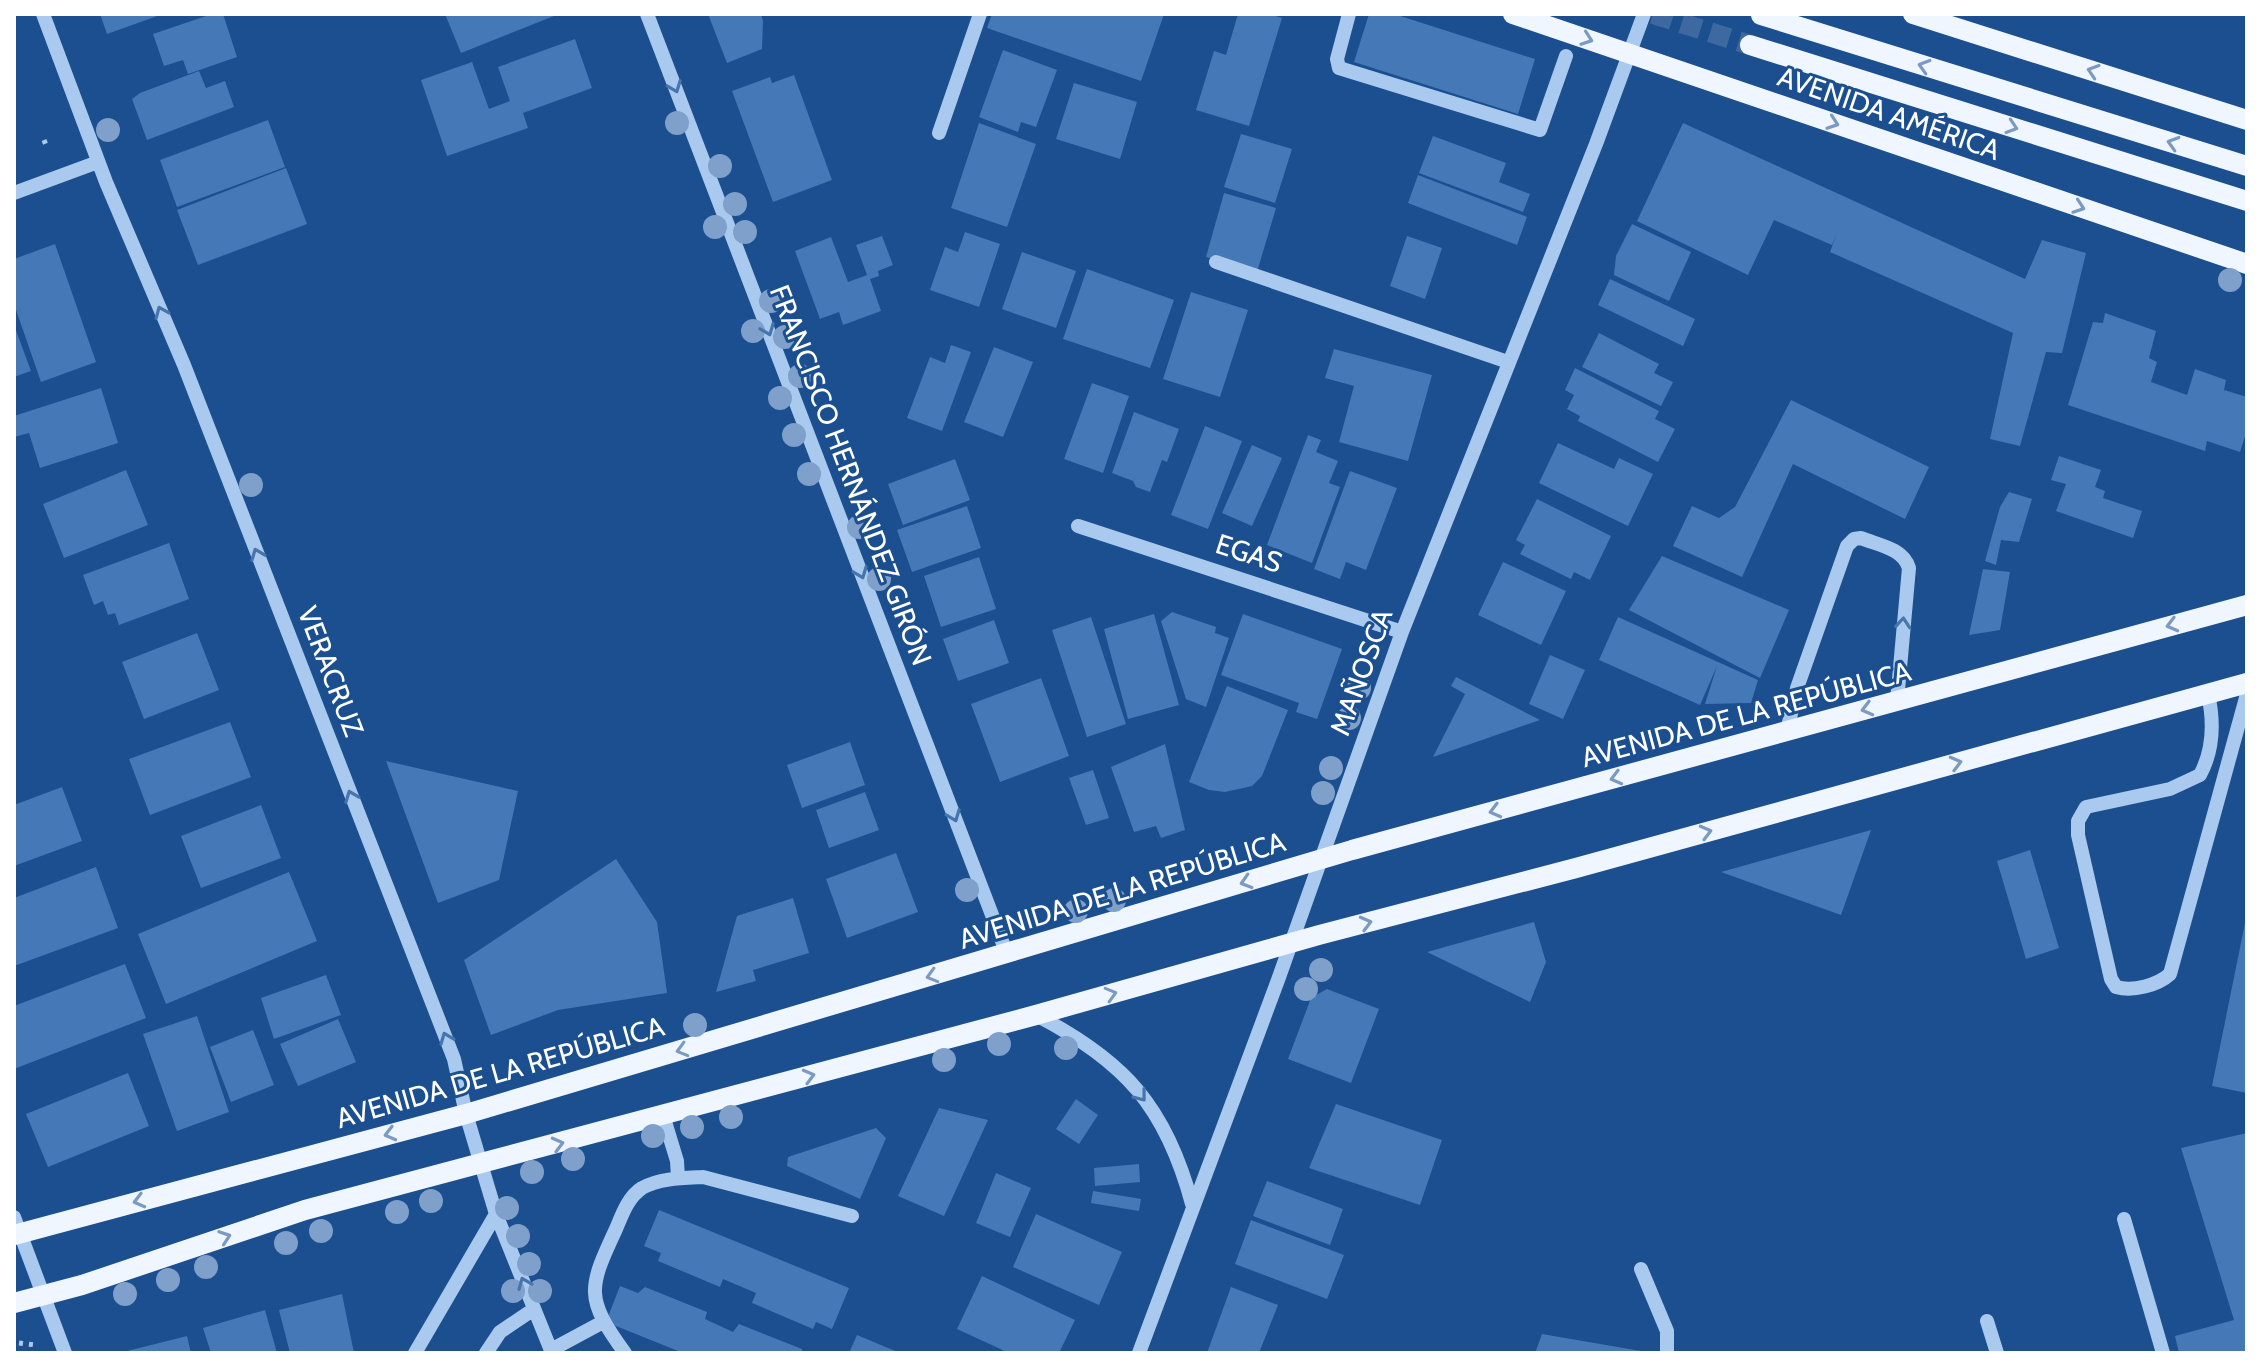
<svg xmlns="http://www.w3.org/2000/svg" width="2261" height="1367" font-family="Cabin,sans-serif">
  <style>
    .building { fill: #4478b7 }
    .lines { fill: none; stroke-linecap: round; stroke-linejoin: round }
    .major-tunnel { stroke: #3d69a0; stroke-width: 20; stroke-dasharray: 20 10; stroke-linecap: butt }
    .path { stroke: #a9c9ee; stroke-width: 5; stroke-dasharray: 4 6; stroke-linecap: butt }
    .minor { stroke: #a9c9ee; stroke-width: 14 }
    .major { stroke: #f0f6ff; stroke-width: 20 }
    .tree { fill: #7ea0ca }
    .oneway { stroke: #7b9ac1 }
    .oneway2 { stroke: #4674ac }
    .labels { text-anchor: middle; stroke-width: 6; stroke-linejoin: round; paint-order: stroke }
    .street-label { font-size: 28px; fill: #fff; stroke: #1b4f8f }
  </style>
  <rect width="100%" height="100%" fill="#1b4f8f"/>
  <path class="building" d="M100 14H163L107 34Z
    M212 14H223L237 57 188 74 183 60 164 66 153 34Z
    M445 14H559L461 53Z
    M708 14H761L763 21 762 49 727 63Z
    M992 14H1164L1141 81 987 28Z
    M1238 14H1269L1282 18 1249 126 1196 110 1214 51 1226 55Z
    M1369 14H1394L1535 59 1518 114 1354 62Z
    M575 39 592 88 523 113 528 128 447 156 421 80 472 62 489 109 510 101 498 67Z
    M1003 50 1057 70 1036 127 1021 122 1018 132 979 117Z
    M199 71 206 88 225 81 234 107 147 140 132 99 140 93Z
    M794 75 832 180 773 202 732 91 770 77 772 83Z
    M1074 83 1137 102 1120 159 1056 139Z
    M268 120 285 167 177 207 160 160Z
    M979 123 1036 144 1007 227 951 208Z
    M1683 123 2025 279 2042 240 2086 253 2062 353 2046 352 2020 446 1990 439 2013 333 1830 252 1837 233 1832 245 1774 220 1748 275 1637 221Z
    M1241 134 1292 149 1275 203 1224 187Z
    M1433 136 1506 163 1499 182 1530 194 1523 212 1419 173Z
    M286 168 307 224 198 265 177 210Z
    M1418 175 1527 217 1517 245 1408 203Z
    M1224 193 1276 208 1257 272 1206 257Z
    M1632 224 1691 252 1669 301 1614 275 1616 256Z
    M965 232 1000 244 979 307 930 290 945 247 958 252Z
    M882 236 893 265 878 271 879 276 870 279 881 311 843 325 839 312 820 319 795 251 831 237 848 282 867 275 856 245Z
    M1407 236 1442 248 1425 299 1390 286Z
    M55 244 96 362 41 382 14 304V259Z
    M1022 252 1076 271 1056 328 1002 309Z
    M1087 269 1174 300 1150 368 1063 339Z
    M1610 279 1695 319 1683 346 1598 305Z
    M1191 292 1248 310 1220 397 1163 379Z
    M2105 313 2156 331 2149 358 2157 362 2151 382 2187 395 2195 369 2226 380 2224 390 2247 397V430L2240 452 2207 441 2205 451 2068 405 2093 322 2103 323Z
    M14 325 31 371 14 377Z
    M1599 333 1659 364 1654 373 1673 382 1661 406 1582 367Z
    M951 345 971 352 942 431 907 418 930 357 945 363Z
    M994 347 1033 362 1003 437 964 422Z
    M1334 349 1432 375 1408 461 1339 442 1354 386 1325 378Z
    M1575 368 1659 411 1655 419 1675 429 1658 462 1578 421 1580 416 1567 409 1574 395 1565 390Z
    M1092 383 1129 396 1103 473 1064 459Z
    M101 388 118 443 40 468 29 433 14 437V416Z
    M1791 400 1929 467 1905 519 1793 464 1742 577 1673 546 1692 506 1719 518 1735 507Z
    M1134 412 1179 429 1167 462 1162 460 1150 492 1136 487 1133 481 1112 473Z
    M1205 426 1242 441 1208 529 1171 515Z
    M1308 435 1321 440 1316 452 1338 461 1329 483 1340 487 1312 563 1267 545Z
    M1558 443 1614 469 1619 458 1653 474 1628 526 1539 483Z
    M1252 445 1282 458 1252 526 1222 513Z
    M2059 456 2101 470 2095 487 2105 491 2103 498 2142 511 2133 538 2056 511 2066 484 2051 480Z
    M955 459 970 500 903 525 888 484Z
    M126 470 148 525 64 558 43 504Z
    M1350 471 1397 488 1366 570 1346 562 1340 579 1314 569Z
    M2009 492 2032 499 2019 542 2001 540 1996 565 1985 561 2000 507Z
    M1537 499 1611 536 1590 580 1574 572 1571 579 1520 554 1525 545 1516 540Z
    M967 506 981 548 912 572 897 530Z
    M169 543 189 599 119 625 115 613 108 615 103 601 94 605 83 575Z
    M1662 556 1789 610 1760 678 1629 610Z
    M979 557 996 609 941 627 924 576Z
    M1503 562 1566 591 1541 645 1478 615Z
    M1983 569 2010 572 2000 630 1969 635Z
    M1172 612 1216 627 1215 633 1229 638 1206 707 1186 699 1161 621Z
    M1154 614 1179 705 1128 719 1104 629Z
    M1243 614 1342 649 1317 719 1296 712 1299 703 1221 675Z
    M1091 617 1126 724 1087 737 1052 630Z
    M1618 617 1758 680 1751 703 1705 704 1717 666 1700 705 1599 660Z
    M994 620 1009 663 958 681 943 639Z
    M197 633 219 690 144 719 122 662Z
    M1550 655 1585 670 1563 719 1529 704Z
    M1456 677 1540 720 1433 757 1465 694 1451 686Z
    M1041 678 1069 756 1000 782 971 704Z
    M1227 686 1288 710 1262 776 1252 786 1225 792 1209 790 1189 782Z
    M230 722 251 777 150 815 129 759Z
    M850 742 865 785 802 808 787 765Z
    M1165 744 1185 830 1161 838 1156 826 1134 832 1111 767Z
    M386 761 518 791 499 880 438 903Z
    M1093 770 1109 818 1086 825 1069 778Z
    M62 787 82 841 14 866V805Z
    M865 792 879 830 829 848 816 810Z
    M261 805 281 858 201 888 181 836Z
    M1871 830 1841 915 1721 872Z
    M2030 850 2059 948 2026 959 1997 861Z
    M896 853 918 912 847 938 826 879Z
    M616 859 657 922 667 993 558 1010 491 1035 464 960Z
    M96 867 118 928 14 966V898Z
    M289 872 317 941 166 1004 138 934Z
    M793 898 809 953 753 970 756 981 716 992 737 916Z
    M2246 918H2247V1093L2212 1086Z
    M1534 922 1546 962 1530 1002 1427 952Z
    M125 964 146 1018 14 1069V1006Z
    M326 975 341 1015 274 1039 261 998Z
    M1327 989 1379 1009 1351 1083 1288 1059 1311 998Z
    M197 1016 229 1112 177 1131 143 1034Z
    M338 1019 356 1062 298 1086 280 1044Z
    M253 1030 274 1085 231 1102 210 1047Z
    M128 1073 149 1126 48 1167 26 1114Z
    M1076 1099 1098 1115 1079 1144 1056 1129Z
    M1336 1104 1442 1140 1420 1205 1309 1168Z
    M939 1108 988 1120 944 1216 898 1196Z
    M876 1128 886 1138 860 1199 787 1166 788 1157Z
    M2247 1133V1353H2179L2175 1336 2234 1320 2181 1148Z
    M1139 1164 1140 1182 1095 1186 1094 1168Z
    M996 1173 1031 1188 1010 1237 976 1223Z
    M1267 1181 1343 1209 1330 1245 1253 1216Z
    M1093 1191 1141 1199 1139 1211 1091 1203Z
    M659 1210 849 1288 832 1329 816 1322 813 1329 752 1303 756 1293 723 1279 720 1287 658 1261 661 1253 644 1246Z
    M1036 1214 1122 1252 1099 1305 1013 1267Z
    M1251 1220 1344 1255 1327 1299 1235 1264Z
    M982 1276 1075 1320 1059 1353H1009L957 1329Z
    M620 1286 638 1293 645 1287 707 1312 705 1319 733 1332 739 1324 802 1349V1353H683L606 1322Z
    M1231 1287 1278 1305 1259 1353H1207Z
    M342 1294 354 1353H290L279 1310Z
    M265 1310 277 1353H211L203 1328Z
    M1542 1334 1641 1351 1640 1353H1535Z
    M857 1335 900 1353H849Z
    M187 1336 191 1353H124L123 1352Z"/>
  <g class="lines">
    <path class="major-tunnel" d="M1653 14 1750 45"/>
    <path class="path" d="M44 140 46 145
      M19 1343 36 1345"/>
    <path class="minor" d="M43 14 106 182 184 365 454 1059 466 1114 496 1214 552 1353
      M647 14 1007 954
      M1349 14 1337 59 1339 68 1540 130 1566 56
      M939 133 980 14
      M14 193 98 162
      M1216 262 1508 362
      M1078 526 1402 632
      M2208 694C2214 721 2214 749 2200 775L2170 789 2086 807 2078 821V835L2111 979 2116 987C2133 992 2158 985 2170 974L2247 694
      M1787 731 1797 688 1847 546 1854 539 1861 538C1878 545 1903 548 1909 568L1897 701
      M1036 1015C1125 1061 1166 1107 1192 1204
      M663 1115 677 1161 678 1178
      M14 1217 65 1353
      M2124 1219 2163 1353
      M1641 1269 1667 1331V1353
      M1987 1321 1997 1353
      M551 1350 603 1322
      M415 1353 496 1214
      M486 1353 500 1332 534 1309
      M625 1353C585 1298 588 1289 616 1229 622 1215 628 1197 642 1188 660 1178 684 1178 703 1177L852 1216
      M1139 1353 1278 980 1402 632 1596 144 1644 14"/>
    <path class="major" d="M1513 14 2247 264
      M1913 14 2247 120
      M1761 15 2247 166
      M1750 45 2247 201
      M14 1235 466 1114 1352 850 2247 605
      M14 1303 82 1285 305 1210 1036 1015 1319 935 1576 868 2247 683"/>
  </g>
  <g class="tree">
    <circle cx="677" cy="123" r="12"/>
    <circle cx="108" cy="130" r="12"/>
    <circle cx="720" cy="166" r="12"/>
    <circle cx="735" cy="204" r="12"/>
    <circle cx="715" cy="227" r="12"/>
    <circle cx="745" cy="232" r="12"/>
    <circle cx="2230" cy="280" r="12"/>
    <circle cx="771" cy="301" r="12"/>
    <circle cx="753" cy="331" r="12"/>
    <circle cx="785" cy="337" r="12"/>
    <circle cx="800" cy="376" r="12"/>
    <circle cx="780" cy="398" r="12"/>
    <circle cx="794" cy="435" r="12"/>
    <circle cx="809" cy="474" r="12"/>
    <circle cx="251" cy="485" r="12"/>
    <circle cx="859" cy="527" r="12"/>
    <circle cx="879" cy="579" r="12"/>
    <circle cx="1359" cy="688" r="12"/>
    <circle cx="1349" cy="718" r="12"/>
    <circle cx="1331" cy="768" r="12"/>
    <circle cx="1323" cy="793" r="12"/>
    <circle cx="967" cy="890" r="12"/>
    <circle cx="1114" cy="900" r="12"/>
    <circle cx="1076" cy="911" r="12"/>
    <circle cx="1321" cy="970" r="12"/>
    <circle cx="1306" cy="989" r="12"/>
    <circle cx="695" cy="1025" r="12"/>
    <circle cx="999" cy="1044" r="12"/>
    <circle cx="1066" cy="1048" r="12"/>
    <circle cx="944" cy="1060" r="12"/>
    <circle cx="731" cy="1117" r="12"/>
    <circle cx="692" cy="1127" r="12"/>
    <circle cx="653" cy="1136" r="12"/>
    <circle cx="573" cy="1159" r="12"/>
    <circle cx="532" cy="1172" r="12"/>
    <circle cx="431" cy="1201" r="12"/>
    <circle cx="507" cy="1208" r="12"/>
    <circle cx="397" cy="1212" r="12"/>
    <circle cx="321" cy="1231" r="12"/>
    <circle cx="518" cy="1236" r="12"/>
    <circle cx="286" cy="1243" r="12"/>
    <circle cx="529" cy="1264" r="12"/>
    <circle cx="206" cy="1267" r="12"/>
    <circle cx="168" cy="1280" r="12"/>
    <circle cx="513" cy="1291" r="12"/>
    <circle cx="540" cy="1291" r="12"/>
    <circle cx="125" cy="1294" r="12"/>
  </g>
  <defs><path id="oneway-chevron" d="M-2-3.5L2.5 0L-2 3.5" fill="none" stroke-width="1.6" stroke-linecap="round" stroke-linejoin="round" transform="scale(2)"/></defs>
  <g class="oneway">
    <use href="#oneway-chevron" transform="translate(1587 39) rotate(19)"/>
    <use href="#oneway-chevron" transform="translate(1924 66) rotate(-163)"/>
    <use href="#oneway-chevron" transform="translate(2093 71) rotate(-162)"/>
    <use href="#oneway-chevron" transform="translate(1833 123) rotate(19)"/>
    <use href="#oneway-chevron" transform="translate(2012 127) rotate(18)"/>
    <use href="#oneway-chevron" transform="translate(2173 143) rotate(-163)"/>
    <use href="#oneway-chevron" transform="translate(2079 207) rotate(19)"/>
    <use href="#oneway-chevron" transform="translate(2172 625) rotate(165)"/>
    <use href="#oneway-chevron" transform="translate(1867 709) rotate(165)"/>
    <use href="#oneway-chevron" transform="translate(1956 763) rotate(-15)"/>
    <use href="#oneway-chevron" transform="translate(1616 778) rotate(165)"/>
    <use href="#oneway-chevron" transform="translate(1495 811) rotate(165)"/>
    <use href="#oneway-chevron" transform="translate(1706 832) rotate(-15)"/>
    <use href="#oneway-chevron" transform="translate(1246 882) rotate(163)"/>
    <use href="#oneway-chevron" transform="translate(1366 923) rotate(-15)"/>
    <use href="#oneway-chevron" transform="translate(932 976) rotate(164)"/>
    <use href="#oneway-chevron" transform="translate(1111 994) rotate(-16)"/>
    <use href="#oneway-chevron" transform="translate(682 1050) rotate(164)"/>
    <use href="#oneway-chevron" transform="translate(809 1076) rotate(-15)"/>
    <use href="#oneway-chevron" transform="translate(390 1134) rotate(165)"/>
    <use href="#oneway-chevron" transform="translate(558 1144) rotate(-15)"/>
    <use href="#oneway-chevron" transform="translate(139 1201) rotate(165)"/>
    <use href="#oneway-chevron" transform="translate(225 1237) rotate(-19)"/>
  </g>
  <g class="oneway2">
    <use href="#oneway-chevron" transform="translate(675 87) rotate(69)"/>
    <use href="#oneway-chevron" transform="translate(161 312) rotate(-113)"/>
    <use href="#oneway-chevron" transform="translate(768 330) rotate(69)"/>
    <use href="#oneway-chevron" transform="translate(257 554) rotate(-111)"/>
    <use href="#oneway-chevron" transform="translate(861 573) rotate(69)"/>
    <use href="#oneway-chevron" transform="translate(1903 623) rotate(-85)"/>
    <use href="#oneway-chevron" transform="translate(351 796) rotate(-111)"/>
    <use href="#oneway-chevron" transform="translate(954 816) rotate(69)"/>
    <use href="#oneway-chevron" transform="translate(446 1038) rotate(-111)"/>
    <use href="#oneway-chevron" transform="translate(1141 1096) rotate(52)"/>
    <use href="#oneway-chevron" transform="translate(524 1283) rotate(-112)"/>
  </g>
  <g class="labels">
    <g class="street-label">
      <text transform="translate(1889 113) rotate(19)" y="10">AVENIDA AMÉRICA</text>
      <text transform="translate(851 475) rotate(69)" y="10">FRANCISCO HERNÁNDEZ GIRÓN</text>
      <text transform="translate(1249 553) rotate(18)" y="10">EGAS</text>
      <text transform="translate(331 671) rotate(69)" y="10">VERACRUZ</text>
      <text transform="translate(1361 672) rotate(-70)" y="10">MAÑOSCA</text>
      <text transform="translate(1746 714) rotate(-15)" y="10">AVENIDA DE LA REPÚBLICA</text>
      <text transform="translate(1122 890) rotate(-17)" y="10">AVENIDA DE LA REPÚBLICA</text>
      <text transform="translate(500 1072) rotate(-16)" y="10">AVENIDA DE LA REPÚBLICA</text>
    </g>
  </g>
  <rect width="2261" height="1367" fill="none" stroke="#ffffff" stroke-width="32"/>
</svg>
